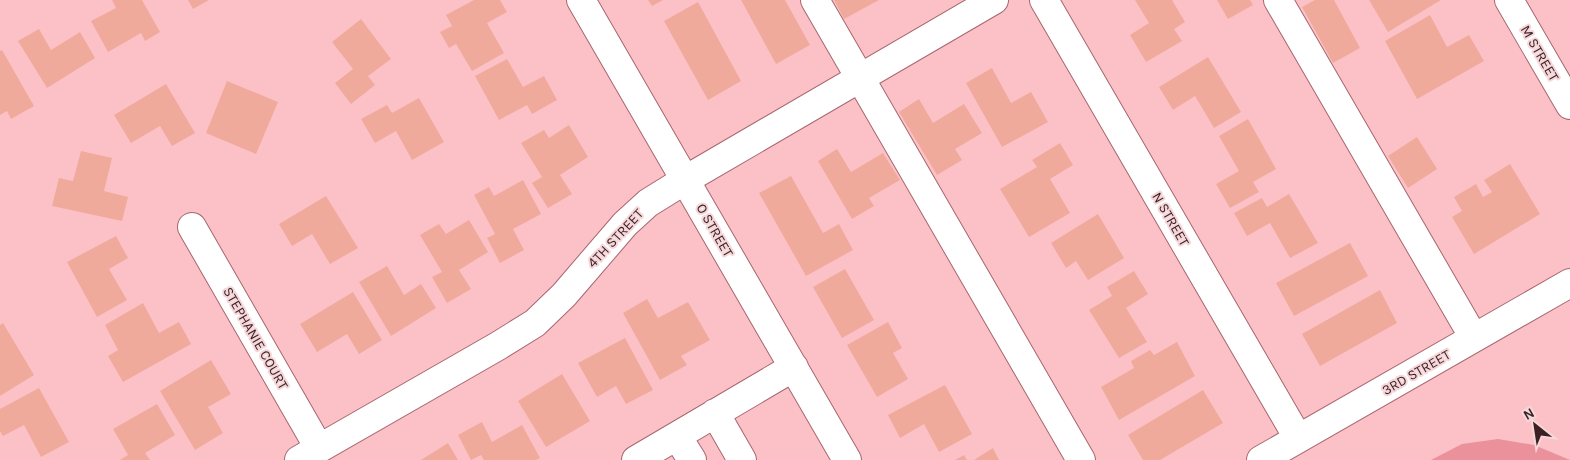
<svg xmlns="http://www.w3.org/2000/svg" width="1570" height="460" font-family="Karla,sans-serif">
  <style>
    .green { fill: #ea919c }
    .building { fill: #efaa9c }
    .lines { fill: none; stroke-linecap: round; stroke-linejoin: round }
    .minor-casing { stroke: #a7666e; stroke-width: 30 }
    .minor { stroke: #fff; stroke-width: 28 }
    .labels { text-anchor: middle; stroke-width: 4; stroke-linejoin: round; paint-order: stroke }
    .street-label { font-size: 14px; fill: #3a1f23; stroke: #f5d7da }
  </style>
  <rect width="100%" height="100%" fill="#fcc1c7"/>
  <path class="green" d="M1498 439 1534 445 1570 460H1431L1462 444Z"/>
  <path class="building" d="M112 0H142L160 32 145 41 141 33 108 52 91 21 116 8Z
    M188 0H209L193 9Z
    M474 0H500L507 12 487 23 504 53 472 71 456 44 449 48 440 32 452 26 446 15Z
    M648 0H663L652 6Z
    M741 0H785L810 45 776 64Z
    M834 0H879L844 19Z
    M1135 0H1172L1185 22 1174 29 1182 41 1146 62 1130 35 1149 23Z
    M1217 0H1250L1253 5 1228 19Z
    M1315 0H1334L1360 48 1333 63 1302 7Z
    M1369 0H1441L1388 32Z
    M698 2 741 81 708 100 664 21Z
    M1430 15 1447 47 1469 35 1484 61 1417 99 1385 41Z
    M361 19 391 59 368 76 375 85 351 104 335 83 353 69 332 42Z
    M39 29 51 50 80 32 95 58 47 88 18 41Z
    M2 50 34 106 11 119 7 111 0 115V51Z
    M1208 57 1241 112 1214 128 1195 96 1173 110 1159 87Z
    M507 59 523 87 544 76 557 100 532 114 527 105 499 120 475 76Z
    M992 68 1011 103 1031 92 1048 122 1002 147 966 83Z
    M227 81 278 102 256 154 206 133Z
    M166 84 195 133 172 146 160 126 131 143 114 115Z
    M419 98 444 142 412 160 396 131 375 143 361 119 387 105 392 113Z
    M919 99 933 123 964 104 982 133 955 149 962 160 937 175 899 112Z
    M1248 119 1276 169 1253 182 1259 192 1230 208 1216 184 1239 171 1219 136Z
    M569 125 588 157 560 175 572 194 548 208 532 183 542 177 521 143 544 130 549 138Z
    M1417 137 1437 169 1408 188 1388 156Z
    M1060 143 1073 165 1050 179 1070 213 1029 237 1000 189 1037 167 1032 160Z
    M837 149 851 172 883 153 900 180 869 198 874 206 852 219 818 161Z
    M81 151 112 158 104 191 128 197 122 221 52 206 59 178 73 181Z
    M1510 164 1540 214 1474 254 1452 217 1462 211 1454 197 1476 184 1483 197 1492 192 1484 180Z
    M791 176 823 233 839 224 853 250 806 276 759 193Z
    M523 180 541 214 513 229 524 250 500 263 487 238 495 234 474 195 489 187 494 196Z
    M1289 194 1318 243 1290 258 1270 223 1247 236 1234 213 1262 198 1267 207Z
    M326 196 358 248 330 264 312 234 292 246 279 224Z
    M1098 214 1124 258 1088 280 1076 261 1066 268 1051 243Z
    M469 220 488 252 459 270 471 289 447 303 432 277 442 272 420 235 439 224 446 234Z
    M116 236 128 258 109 269 127 300 97 317 67 262Z
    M1350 243 1368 276 1294 316 1276 283Z
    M387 266 404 295 421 284 436 308 391 336 359 282Z
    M845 269 874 320 842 338 813 287Z
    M1134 271 1148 294 1126 308 1147 342 1119 358 1089 310 1112 296 1107 287Z
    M1380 290 1397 323 1320 366 1302 334Z
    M353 292 382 340 359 354 347 334 317 352 300 324Z
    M647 299 658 318 688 302 710 340 681 356 687 365 660 380 623 313Z
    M143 303 159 333 179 322 191 344 123 382 108 356 118 350 105 325Z
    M888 322 902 348 893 353 908 379 877 397 847 345Z
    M3 323 34 375 0 396V325Z
    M625 338 653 390 626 404 616 386 597 397 578 363Z
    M1177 342 1195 376 1119 420 1101 387 1134 368 1131 361 1150 350 1154 355Z
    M211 360 231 394 208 407 223 433 195 450 160 391Z
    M562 374 590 421 546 447 518 401Z
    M945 385 972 434 939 452 924 424 900 438 888 415Z
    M39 388 69 442 41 457 24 425 3 436 0 431V409Z
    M1203 390 1223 423 1160 460H1143L1128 435Z
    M157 404 175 435 145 453 150 460H120L128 455 113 429Z
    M482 422 492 442 522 425 540 458 536 460H484L481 455 471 460 458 435Z
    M448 443 458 460H421Z
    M993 448 999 460H974Z
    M964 455 967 460H955Z"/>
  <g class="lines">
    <g class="minor-casing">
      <path id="minor" d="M581 0 847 460
        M815 0 1081 460
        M1044 0 1298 438
        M1278 0 1474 338
        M1509 0 1570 105
        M192 227 319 448
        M715 413 742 460
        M677 436 692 460
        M299 460 498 346 535 323 564 295 625 224 648 203 685 180 994 0
        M636 460 794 367
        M1261 460 1570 283"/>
    </g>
    <use href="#minor" class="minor"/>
  </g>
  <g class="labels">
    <g class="street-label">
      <text transform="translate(1540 53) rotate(60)" y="5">M STREET</text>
      <text transform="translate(1171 219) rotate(60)" y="5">N STREET</text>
      <text transform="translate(715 230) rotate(60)" y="5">O STREET</text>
      <text transform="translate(615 238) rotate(-47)" y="5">4TH STREET</text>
      <text transform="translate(256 338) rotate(60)" y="5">STEPHANIE COURT</text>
      <text transform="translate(1416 372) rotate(-30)" y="5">3RD STREET</text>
    </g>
  </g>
  <g transform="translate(1535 425) rotate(330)" stroke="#f5d7da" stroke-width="4" paint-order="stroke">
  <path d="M0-4L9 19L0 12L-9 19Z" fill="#3a1f23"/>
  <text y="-8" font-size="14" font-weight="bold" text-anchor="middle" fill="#3a1f23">N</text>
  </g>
</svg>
